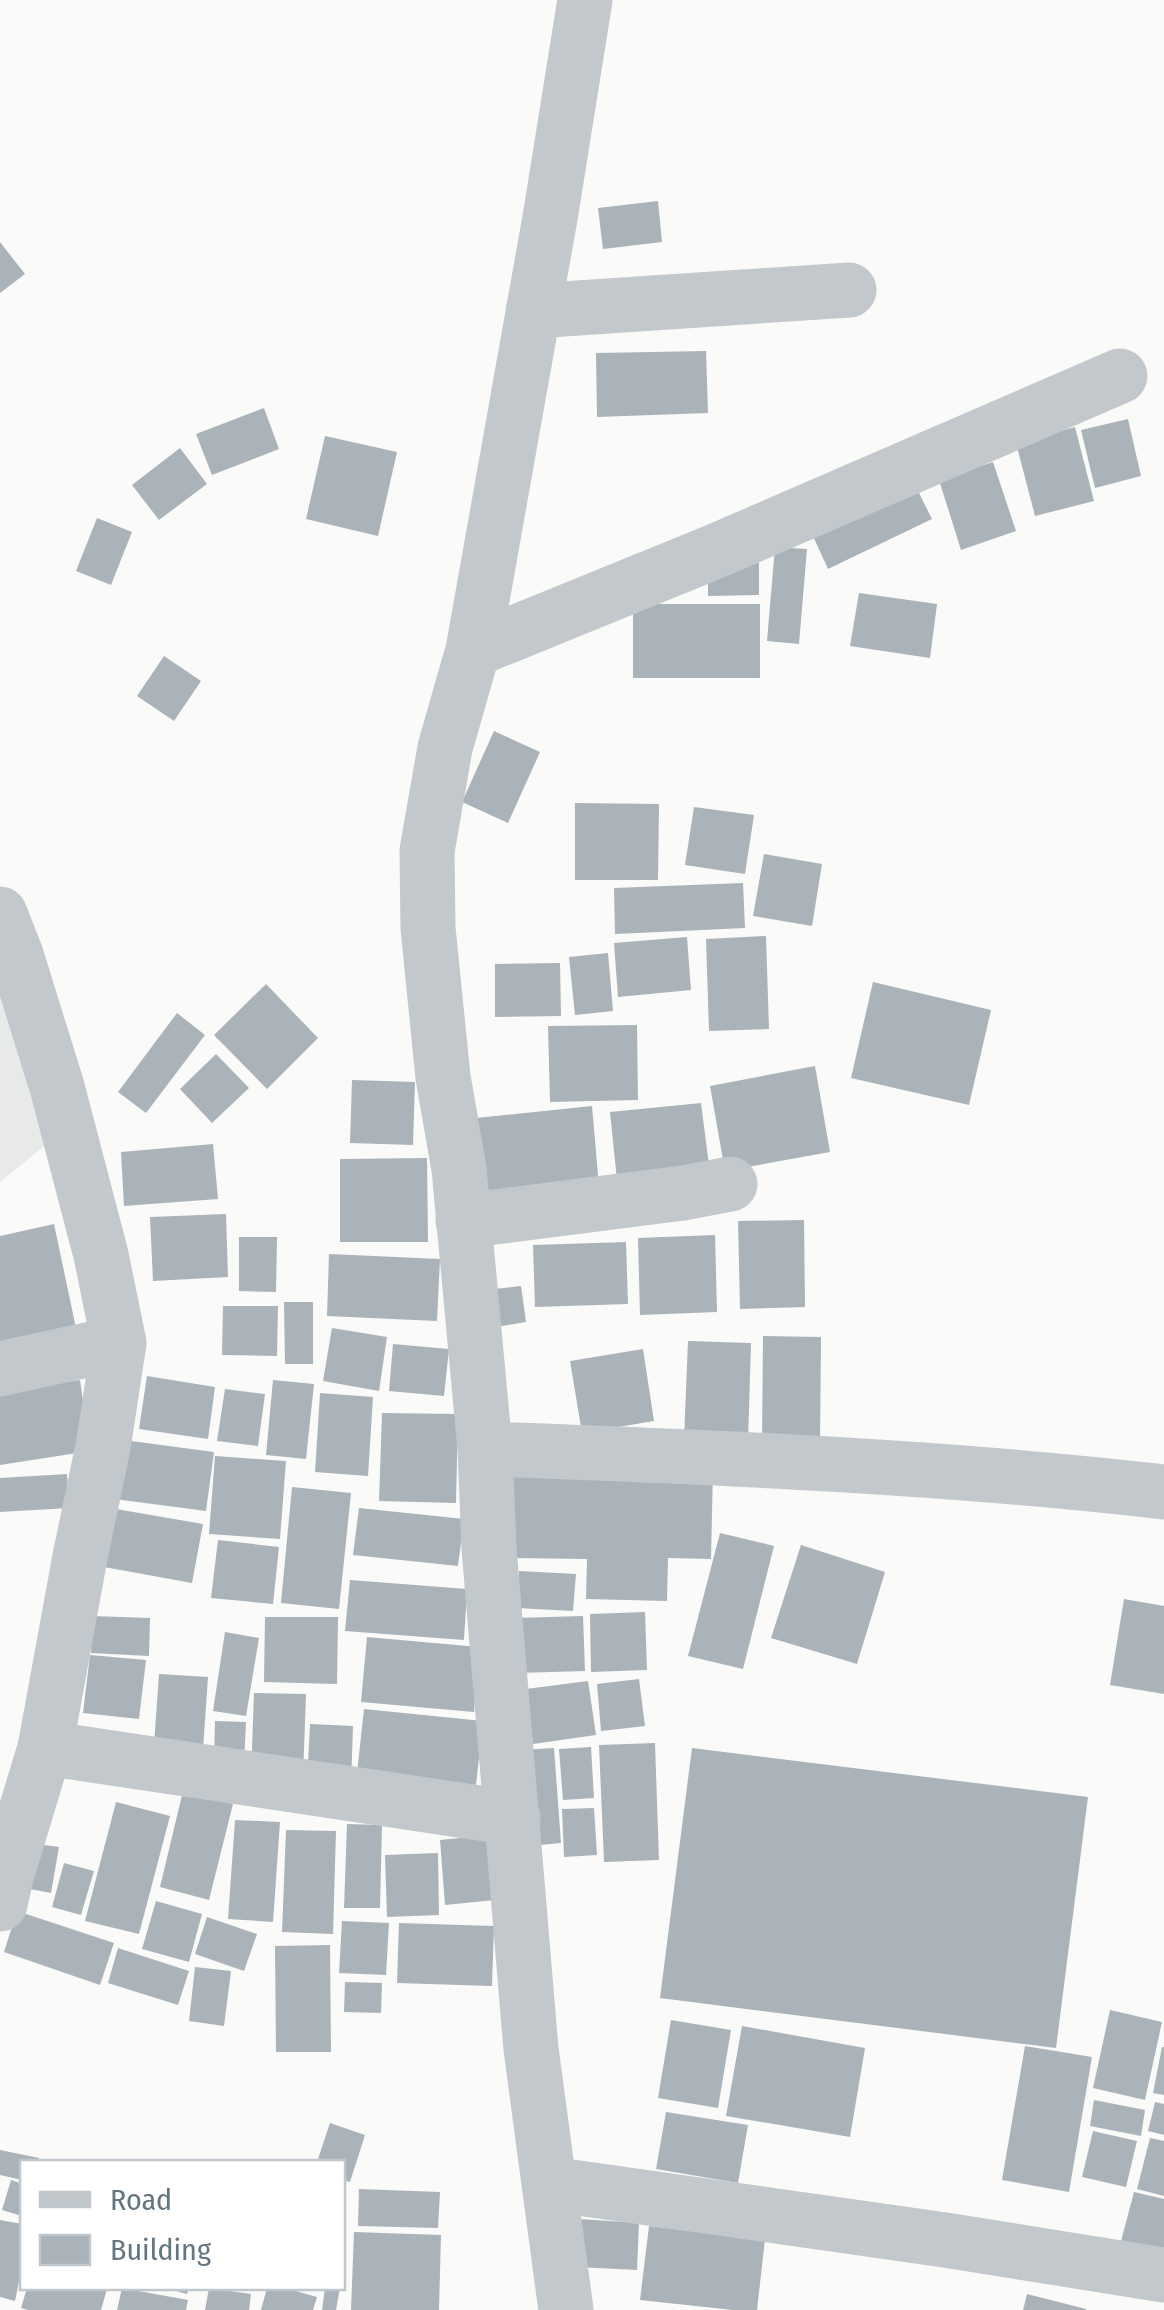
<svg xmlns="http://www.w3.org/2000/svg" width="1164" height="2310" font-family="'Fira Sans Condensed',sans-serif">
  <style>
    .built { fill: #e8e9e9 }
    .building { fill: #aab3b9 }
    .lines { fill: none; stroke-linecap: round; stroke-linejoin: round }
    .minor { stroke: #c3c8cc; stroke-width: 55 }
  </style>
  <rect width="100%" height="100%" fill="#fafaf8"/>
  <path class="built" d="M0 951 53 1139 0 1182Z"/>
  <path class="building" d="M658 201 662 242 603 249 598 208Z
    M0 242 25 274 0 293Z
    M706 351 708 413 597 417 596 353Z
    M264 408 279 449 212 475 196 434Z
    M1128 419 1141 476 1095 488 1081 430Z
    M1075 427 1094 501 1035 516 1016 443Z
    M325 436 397 452 378 536 306 519Z
    M180 448 207 484 159 520 132 485Z
    M993 462 1016 531 961 550 939 480Z
    M915 485 932 519 828 569 812 534Z
    M97 518 132 532 111 585 76 571Z
    M775 547 807 549 799 644 767 641Z
    M759 563V595L708 596V564Z
    M859 593 937 604 930 658 850 646Z
    M633 604H760V678H633Z
    M164 656 201 681 174 721 137 696Z
    M494 731 540 752 508 823 462 802Z
    M575 803 659 804 658 880H575Z
    M694 807 754 815 745 874 685 865Z
    M764 854 822 864 812 926 753 916Z
    M743 883 745 928 615 934 614 888Z
    M766 936 769 1029 709 1031 706 939Z
    M687 937 691 990 618 997 614 943Z
    M608 953 613 1011 575 1015 569 957Z
    M560 963 561 1016 495 1017V964Z
    M873 982 991 1010 969 1105 851 1078Z
    M266 984 318 1038 267 1089 214 1035Z
    M177 1013 205 1035 146 1113 118 1092Z
    M637 1025 638 1100 550 1102 548 1026Z
    M216 1054 249 1088 212 1123 180 1089Z
    M815 1066 830 1152 725 1171 710 1086Z
    M352 1080 415 1082 413 1145 350 1143Z
    M701 1103 711 1181 618 1190 610 1112Z
    M592 1106 600 1198 474 1211 466 1119Z
    M213 1144 218 1199 124 1206 121 1152Z
    M427 1158 428 1242H340V1159Z
    M226 1214 228 1277 153 1281 150 1217Z
    M804 1220 805 1307 740 1309 738 1221Z
    M54 1224 77 1333 0 1350V1236Z
    M715 1235 717 1312 640 1315 638 1238Z
    M239 1237H277L276 1292 239 1291Z
    M626 1242 628 1304 535 1307 533 1245Z
    M329 1254 440 1259 437 1321 327 1316Z
    M521 1286 526 1322 490 1328 486 1290Z
    M284 1302H313V1364H285Z
    M223 1306H278L277 1356 222 1355Z
    M332 1328 387 1337 379 1391 323 1381Z
    M763 1336 821 1337 820 1443 762 1442Z
    M688 1341 751 1343 748 1442 684 1440Z
    M393 1344 449 1349 444 1396 389 1391Z
    M643 1349 654 1421 582 1433 570 1361Z
    M147 1376 215 1387 208 1439 139 1429Z
    M80 1380 90 1451 0 1465V1392Z
    M273 1380 314 1384 306 1459 266 1455Z
    M225 1389 265 1394 258 1446 217 1441Z
    M320 1393 373 1397 368 1476 315 1472Z
    M382 1413 458 1414 456 1503 379 1501Z
    M116 1439 214 1452 206 1511 107 1498Z
    M215 1456 286 1461 280 1539 209 1534Z
    M512 1466 713 1468 711 1559 668 1558 667 1601 586 1599 587 1559 511 1558Z
    M67 1474 69 1508 0 1512V1478Z
    M292 1487 351 1493 339 1609 281 1603Z
    M359 1508 464 1519 458 1566 353 1555Z
    M116 1509 203 1524 192 1583 104 1567Z
    M720 1533 774 1546 743 1669 688 1656Z
    M218 1540 279 1547 273 1604 211 1598Z
    M801 1545 885 1572 857 1664 771 1638Z
    M519 1571 576 1574 573 1611 517 1608Z
    M350 1580 467 1589 464 1640 345 1631Z
    M1124 1599 1164 1606V1694L1110 1685Z
    M645 1612 647 1670 591 1672 590 1614Z
    M92 1616 150 1618 149 1656 91 1653Z
    M583 1616 585 1671 517 1673 515 1618Z
    M265 1617H338L337 1684 264 1682Z
    M225 1632 259 1638 246 1716 213 1711Z
    M367 1637 479 1647 474 1712 361 1702Z
    M90 1655 146 1660 139 1719 83 1713Z
    M159 1674 208 1677 203 1749 154 1745Z
    M639 1679 645 1726 601 1731 597 1684Z
    M588 1681 596 1735 533 1744 526 1689Z
    M254 1693 306 1694 303 1777 251 1776Z
    M364 1709 483 1721 475 1794 356 1782Z
    M215 1721 246 1722 244 1764 214 1762Z
    M310 1724 353 1726 351 1785 307 1783Z
    M655 1743 659 1860 604 1862 599 1745Z
    M591 1747 594 1798 563 1800 559 1749Z
    M554 1748 561 1843 529 1846 521 1750Z
    M692 1748 1088 1797 1056 2048 660 1998Z
    M183 1791 233 1804 209 1900 160 1887Z
    M116 1802 170 1816 139 1934 85 1921Z
    M594 1808 597 1855 564 1857 562 1809Z
    M235 1820 280 1822 273 1922 228 1919Z
    M347 1824 382 1825 380 1908H344Z
    M286 1830 336 1831 333 1934 282 1932Z
    M490 1835 495 1900 445 1905 440 1840Z
    M37 1844 59 1847 51 1893 30 1889Z
    M438 1853 439 1915 387 1917 385 1855Z
    M64 1863 94 1871 81 1915 52 1907Z
    M156 1901 202 1914 189 1962 142 1949Z
    M17 1911 114 1943 100 1985 4 1952Z
    M207 1917 257 1934 244 1971 195 1954Z
    M342 1921 389 1923 386 1975 339 1973Z
    M399 1923 494 1926 492 1986 397 1983Z
    M330 1945 331 2052H276L275 1946Z
    M118 1948 189 1971 178 2005 108 1983Z
    M195 1967 231 1971 224 2026 189 2021Z
    M345 1982 382 1983 381 2013 344 2012Z
    M1110 2010 1162 2022 1145 2100 1093 2088Z
    M671 2020 731 2030 718 2108 658 2098Z
    M742 2026 865 2048 850 2137 726 2116Z
    M1025 2046 1092 2057 1069 2192 1002 2180Z
    M1162 2047H1164V2095L1153 2093Z
    M1094 2100 1145 2110 1141 2136 1090 2126Z
    M1155 2102 1164 2104V2135L1148 2131Z
    M666 2112 748 2125 738 2183 656 2169Z
    M330 2123 365 2135 350 2182 342 2180V2162H317Z
    M1093 2131 1137 2141 1126 2187 1082 2177Z
    M1150 2138 1164 2141V2196L1137 2189Z
    M0 2150 39 2158 38 2162H22V2180L0 2175Z
    M11 2180 22 2184V2216L2 2210Z
    M359 2189 440 2192 438 2228 358 2226Z
    M1134 2192 1164 2199V2256L1120 2245Z
    M580 2219 639 2223 637 2270 577 2267Z
    M0 2220 22 2224V2266L15 2301 0 2297Z
    M649 2226 765 2239 757 2310H733L640 2300Z
    M354 2232 441 2235 439 2310H351Z
    M27 2288H101L107 2289 101 2310H28L21 2308Z
    M122 2288 188 2300 186 2310H117Z
    M164 2288H189L187 2294Z
    M209 2288 251 2294 249 2310H205Z
    M267 2288H285L317 2297 313 2310H261Z
    M325 2288H340L336 2310H322Z
    M1027 2294 1086 2309V2310H1023Z"/>
  <g class="lines">
    <path class="minor" d="M533 311 849 290
      M473 650 716 551 1120 376
      M0 914 16 955 57 1087 101 1255 119 1343 103 1447 80 1557 45 1748 6 1877 0 1904
      M463 1221 683 1193 730 1184
      M0 1369 119 1343
      M485 1449C712 1457 938 1466 1164 1492
      M45 1748 513 1818
      M550 2184 945 2240 1164 2275
      M566 2310 531 2049 489 1548 485 1449 459 1169 443 1077 428 928 427 851 445 748 473 650 550 218 585 0"/>
  </g>
  <rect x="20" y="2160" width="325" height="130" fill="#ffffff" stroke="#c1c8cd" stroke-width="2.5"/>
  <rect x="40" y="2192" width="50" height="15" fill="#c3c8cc" stroke="#c1c8cd" stroke-width="2.5"/>
  <text x="110" y="2210" font-size="30" fill="#657683">Road</text>
  <rect x="40" y="2235" width="50" height="30" fill="#aab3b9" stroke="#c1c8cd" stroke-width="2.5"/>
  <text x="110" y="2260" font-size="30" fill="#657683">Building</text>
</svg>
